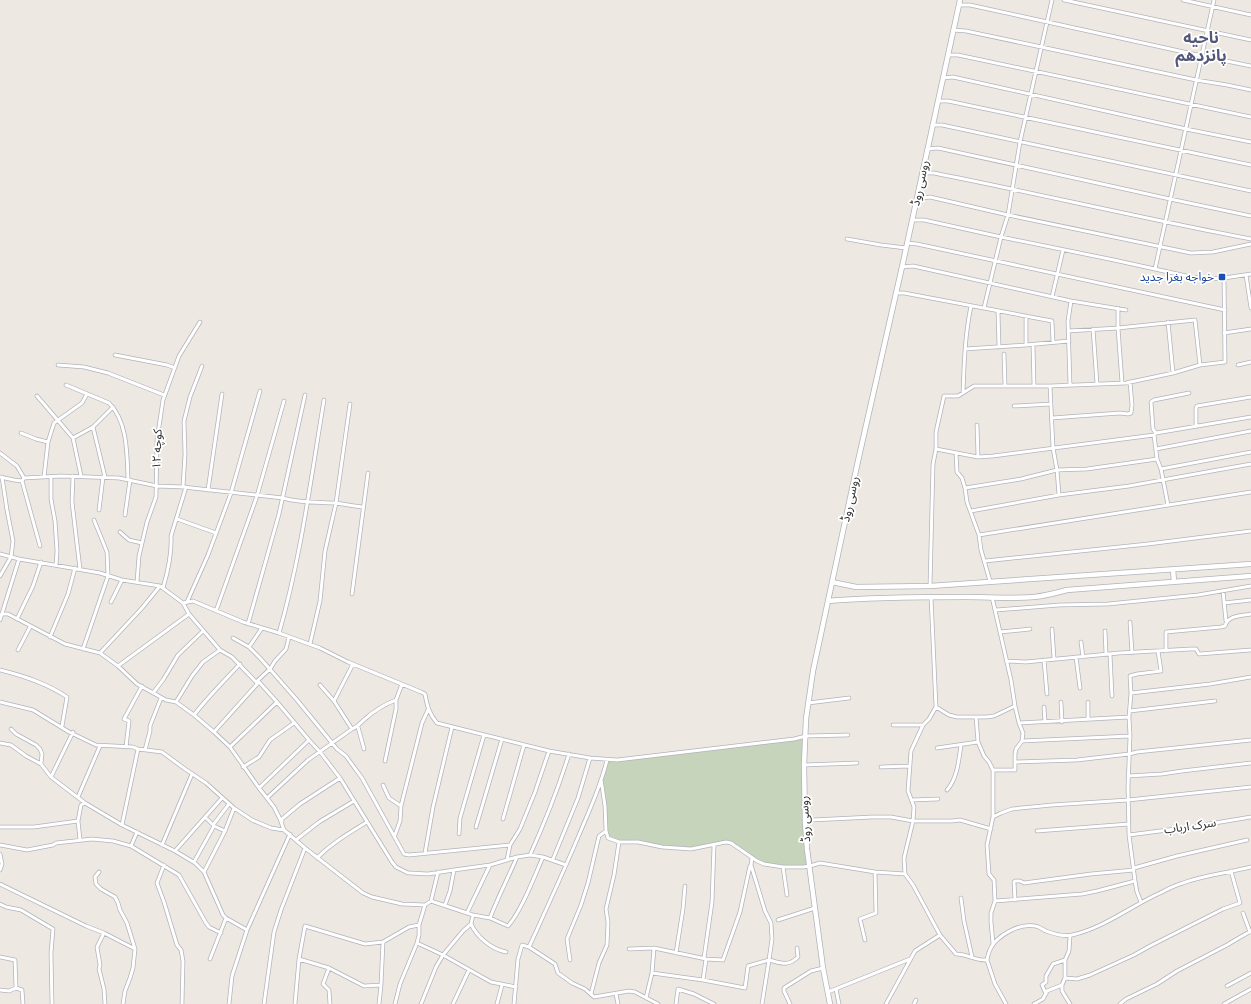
<svg xmlns="http://www.w3.org/2000/svg" width="1251" height="1004" font-family="Ubuntu,'Noto Sans Arabic',sans-serif">
  <style>
    .cemetery { fill: #c6d4bb }
    .lines { fill: none; stroke-linecap: round; stroke-linejoin: round }
    .street-casing { stroke: #b2b3bb; stroke-width: 4.5 }
    .secondary-casing { stroke: #b2b3bb; stroke-width: 6 }
    .street { stroke: #fff; stroke-width: 3 }
    .secondary { stroke: #fff; stroke-width: 4.5 }
    .transit-dot { fill: #1a4fb4; stroke: #fff; stroke-width: 1.5 }
    .labels { text-anchor: middle; stroke-width: 3.5; stroke-linejoin: round; paint-order: stroke }
    .street-label { font-size: 12px; fill: #2d2d2d; stroke: #fff }
    .transit-label { font-size: 12px; fill: #164399; stroke: #fff; text-anchor: end }
    .district-label { font-size: 16px; font-weight: bold; fill: #535779; stroke: #fff }
  </style>
  <rect width="100%" height="100%" fill="#ede9e2"/>
  <path class="cemetery" d="M806 736 804 797 810 866 803 867 764 864 731 843 726 842 691 849 674 848 638 842H619L608 838 601 779 607 760 767 742Z"/>
  <g class="lines">
    <g class="street-casing">
      <path id="street" d="M1064 0 1251 40
        M1183 0 1251 15
        M959 5H970L1202 56 1251 66
        M953 30 966 31 1196 80 1227 85 1251 90
        M948 55H958L1251 117
        M943 78 953 77 1186 129 1251 142
        M938 101H948L1251 165
        M932 125H942L1251 191
        M927 149 938 148 1170 199 1251 216
        M922 173H934C1040 194 1145 219 1251 239
        M916 199 930 197 1008 215 1191 253 1213 252 1251 244
        M912 220H924L1001 237 1114 260 1191 277 1208 279 1224 278 1251 274
        M847 239 881 245 906 248
        M907 243 917 244 1225 310
        M902 267 913 266 1071 301 1126 310
        M1155 269 1214 0
        M1246 275 1251 308
        M896 293H904L1052 321 1053 342
        M1052 297 1063 250
        M984 308 1001 237 1008 215 1020 142 1052 0
        M1118 308V328L1122 383
        M998 311 999 347
        M1026 316V345
        M1168 322 1173 373
        M1093 329 1097 384
        M1068 331 1118 328 1195 320 1200 365
        M1224 333 1251 329
        M1033 345 1034 386
        M965 349 1026 345 1069 341
        M1004 354 1005 386
        M115 355 167 365 175 368
        M58 365 84 367 108 373 164 395
        M1238 365 1251 362
        M66 385 109 403C128 422 127 455 128 479
        M1070 385 1068 321 1071 301
        M1050 386 1053 448 1057 470 1059 495
        M963 393C964 363 965 335 971 306
        M37 396 73 438
        M1014 406 1051 404
        M1052 418 1120 413 1128 414 1131 413 1132 405 1130 382
        M977 425 978 457
        M93 427 105 477
        M1196 427V408L1197 406 1251 397
        M21 433 36 439 48 442
        M1156 433 1153 429 1151 402 1154 400 1189 393
        M1154 435 1157 459 1161 469 1168 505
        M936 449 978 457 993 456 1154 435 1156 433 1251 417
        M1156 449 1251 431
        M0 453 17 466 24 478
        M956 453 957 472 962 478 965 488 967 502 979 535 981 550 990 581
        M1161 469 1251 452
        M73 476 72 502 80 569
        M81 476 73 438 93 427 113 407
        M0 477 14 480 22 481 24 478 61 476 119 478 157 486 183 487 283 498C299 503 317 502 334 503 344 504 353 506 363 507
        M44 477 48 442 54 423 82 403 87 394
        M51 477V499L55 521 57 551 56 565
        M22 481 40 546
        M183 487 185 454 184 421 190 397 202 366
        M965 488 1021 479 1057 470 1087 469 1157 459
        M208 490 222 394
        M99 510 103 477
        M971 511 1059 495 1129 486 1251 464
        M125 515 130 480
        M177 519 216 533
        M120 532 129 540 142 543
        M979 535 1251 492
        M0 554 19 559 100 573 122 580 160 586 183 603 189 614 220 650 232 657 256 682H259L277 702 309 740 320 752 340 778 392 862 396 867 408 873H410L428 874 454 870 490 865 517 857 530 855 543 857 566 865
        M985 561 1148 544 1251 531
        M0 576 11 557 13 541 7 510 2 477
        M137 582 139 556 147 522 156 497 157 440 163 400 179 356 200 322
        M930 586 933 464 936 449V432L944 396H958L974 386H1050L1126 383 1173 373 1200 365 1225 362 1224 278
        M163 588C168 571 172 553 171 536L186 487
        M1223 591 1226 621
        M352 594 368 473
        M931 597 936 707 929 719 923 725 911 751 908 791 914 807 913 821 904 858 905 874 913 885 940 935 956 954C968 954 975 961 987 960 988 954 990 948 994 943 1003 933 1021 923 1035 926 1038 926 1042 929 1046 931 1054 934 1064 937 1072 935 1104 928 1131 906 1160 893 1168 889 1175 885 1183 883 1205 875 1228 873 1251 867
        M992 597 1011 680 1015 706 1019 723 1023 733 1022 741 1016 749 1015 754V770H993
        M111 602 122 580
        M187 602 208 555 231 493 260 391
        M183 603 193 601 243 622 279 633 320 648 348 662 421 692 425 694C427 705 429 714 437 723L549 751 590 758 617 760 794 739 806 736 848 735
        M1224 603 1251 600
        M996 610 1059 605 1108 604 1198 595 1251 586
        M216 611 257 496 284 401
        M0 615 2 614H8L65 644 100 653 118 666 137 684 166 700 176 702 194 715 214 732 230 747 259 788 274 807 280 819 284 830
        M17 619 33 586 41 562
        M0 620 19 559
        M1130 622 1132 653
        M248 624 279 514 305 395
        M1052 629 1054 659
        M1105 631 1106 654
        M1000 632 1030 629
        M279 633C301 557 311 478 324 400
        M50 637 68 594 75 568
        M233 638 249 647 260 658 297 700 337 749 346 756 351 763 362 778 404 854 409 855 510 845
        M1081 642 1083 657
        M310 644 320 601 325 551 336 503 350 404
        M249 647 262 628
        M83 649 108 576 107 552 94 520
        M18 650 30 627
        M1166 651V632L1221 627 1225 626C1228 615 1241 616 1251 614
        M100 653 142 608 160 586
        M1110 654 1112 696
        M1076 657 1080 688
        M1044 660 1047 694
        M1006 661 1026 662 1119 653 1191 649H1196L1199 654 1251 650
        M118 666 189 614
        M0 670C24 676 46 683 67 697L62 726
        M256 682 270 669 275 661 286 649 289 637
        M320 685 334 701 352 729
        M153 693 163 680 178 655 203 631
        M1131 693 1210 684 1251 677
        M334 701 353 664
        M0 702 33 710 69 732 96 745 133 747 138 749 162 752 185 769 206 783 234 808 252 820 271 828 284 830 305 848 363 893 372 897 402 904 425 905 431 901 473 915 490 918 508 926C522 910 534 877 543 857
        M176 702 192 676 203 662 220 650
        M1061 702 1062 722
        M1088 702V720
        M808 703 849 698
        M936 707 949 715 957 717H986L994 716 1015 706
        M1044 707 1045 722
        M1130 711 1215 701
        M194 715C208 697 224 681 240 664
        M976 717 978 742 984 756 989 762 993 770V817L987 845 989 874 994 880 995 901 991 913V922L993 944
        M1019 723 1129 717
        M893 725H923
        M358 727 364 749
        M11 729 16 734 36 745 40 749 42 754 41 764
        M214 732 259 682
        M1022 741 1130 736
        M0 743 11 745 26 756 41 764 51 777 85 803 122 825 175 851 195 863 204 872 223 915 226 918 247 930
        M126 747 129 721 124 719 142 686
        M230 747 277 702
        M937 748 978 742
        M145 750 150 731V726L161 698
        M385 761 396 709V700L402 684
        M1015 762 1077 760 1129 754 1137 752 1251 740
        M804 765 857 763
        M243 767 259 757 270 740 294 723
        M881 767 910 766
        M1128 776 1162 774 1182 771 1251 763
        M51 777 73 732
        M601 779 605 806 606 831 608 838 619 842H638L662 847 691 849 726 842 731 843 757 861 764 864 783 867H803L810 866 820 863 875 872 905 874
        M383 785 389 798 401 806
        M259 788 309 740
        M947 790C957 779 959 760 961 745
        M78 797 100 746
        M267 798 308 760 352 729C358 727 360 723 365 719 374 711 385 704 396 700
        M911 800 938 799
        M205 817 213 825
        M993 817 1001 813 1012 809 1052 805 1128 800 1251 787
        M503 819 524 745
        M282 822V819L300 804 340 778
        M805 822 812 820 872 817H891L913 821H952L960 820 991 829
        M122 825 138 749
        M214 826 225 831
        M0 827H34L78 821
        M476 827 502 739
        M1037 831 1129 824
        M459 834 460 818 484 735
        M395 835 400 821 401 806 422 723 428 710
        M1129 835 1191 827 1251 817
        M80 840 78 821 81 805 85 803
        M296 840 319 822 354 801
        M0 845 27 850 53 845 56 843 92 839 113 841 131 846 179 875 206 923 209 927 221 933
        M162 845 192 774
        M131 846 137 832
        M175 851 222 798
        M425 853 433 807 452 727
        M0 854 2 864 0 870
        M530 855C545 822 558 789 569 754
        M317 858C332 843 349 833 367 822
        M553 859 578 798 590 758
        M507 860 510 845 520 829 535 792 549 751
        M194 862 214 826 213 825 229 804
        M164 865 157 883 164 902 177 945 181 950 183 961 182 1004
        M783 867 787 895
        M1134 868 1177 856 1247 840
        M99 872 95 877 96 884 101 889 115 897 118 903 120 910 127 923 135 949 133 968 130 978 125 991 123 1004
        M204 872 225 831 234 808
        M0 884 86 926 104 933 135 949
        M961 898 964 921 972 957
        M1015 900 1014 882 1015 881H1020L1024 883 1091 874 1134 870
        M431 901 438 872
        M995 901 1082 894 1097 891 1135 881
        M1141 902 1137 892 1135 881 1129 835 1128 787 1130 736 1129 717 1131 693 1130 676 1137 674 1161 671 1158 651
        M0 904 6 907 21 910 53 929 51 953 52 1004
        M445 905 450 891 454 870
        M467 913 490 865
        M1243 913 1250 932
        M490 918C498 897 508 878 517 857
        M778 920 815 908
        M471 924C477 937 491 949 506 952
        M104 933 97 947 100 965 99 969 104 989 105 1004
        M1070 936 1069 951 1065 960V978L1062 985V991L1070 1004
        M865 940 860 919 876 913 875 872
        M417 943 443 955 491 982 516 987
        M529 947C546 910 563 873 579 835 589 811 601 786 607 760
        M629 949 654 948 706 959 723 960 740 912 750 866
        M676 953 683 909 685 886
        M0 957 15 960 16 988
        M704 958 712 902 714 845
        M210 959 226 918
        M299 959 329 968 364 986 381 985
        M570 960 567 939 581 905 588 883 599 836 606 831
        M987 960 995 984 1006 1004
        M329 968 323 984 329 990 330 1004
        M652 973 703 980 745 988 748 966 769 960 772 939 771 923 765 911 751 865 752 858
        M1065 978 1077 979 1090 975 1134 955 1150 946 1223 909 1240 903 1231 871
        M703 980 706 959
        M1227 986 1251 973
        M836 989 839 1004
        M0 990 9 991 16 988 22 990 23 1004
        M828 992 910 959
        M591 994 599 963 607 945 608 922 606 909 614 875 619 842
        M616 994 618 1004
        M1046 994 1042 985 1046 982V976L1053 964 1065 960
        M646 998 652 973 654 948
        M229 1004 232 976 247 930 290 834
        M264 1004 274 932 281 910 305 848
        M295 1004 299 959 305 926 365 944 383 942 409 927 419 925
        M379 1004 381 985 383 942
        M395 1004 400 984 417 943 419 935V925L425 905
        M421 1004 436 967 443 955 463 931 471 924 473 915
        M453 1004 469 970
        M497 1004 502 985
        M514 1004 518 959 522 945 529 947 555 964 558 973 572 983 585 989 594 997 629 991 635 992 658 1004
        M676 1004 678 989 694 994 714 1004
        M762 1004 769 960C781 963 788 967 798 957L797 948
        M790 1004 784 991V988L811 971 823 968
        M886 1004 915 951 940 935
        M914 1004 916 1000
        M1034 1004 1043 999 1047 991 1062 985
        M1120 1004 1126 999 1157 984 1177 971 1227 945 1237 939 1251 931
        M1224 1004 1251 989"/>
    </g>
    <g class="secondary-casing">
      <path id="secondary" d="M1173 569 1174 582
        M832 582 856 587 930 586 1251 564
        M828 601C874 597 920 597 966 597 989 597 1011 599 1034 597 1045 596 1056 593 1067 590L1251 576
        M830 1004 823 968 807 849 805 822 804 765 806 719 813 671 858 461 902 267 960 0"/>
    </g>
    <use href="#street" class="street"/>
    <use href="#secondary" class="secondary"/>
  </g>
  <rect class="transit-dot" x="1218" y="273" width="8" height="8" rx="2"/>
  <g class="labels">
    <g class="street-label">
      <text transform="translate(920 183) rotate(-78)" y="4">روسی روڈ</text>
      <text transform="translate(157 449) rotate(-88)" y="4">کوچه ۱۲</text>
      <text transform="translate(850 499) rotate(-78)" y="4">روسی روڈ</text>
      <text transform="translate(805 819) rotate(-93)" y="4">روسی روڈ</text>
      <text transform="translate(1190 826) rotate(-8)" y="4">سرک ارباب</text>
    </g>
    <g class="transit-label">
      <text x="1214" y="281">خواجه بغرا جدید</text>
    </g>
    <g class="district-label">
      <text x="1201" y="43">ناحیه<tspan x="1201" dy="18">پانزدهم</tspan></text>
    </g>
  </g>
</svg>
